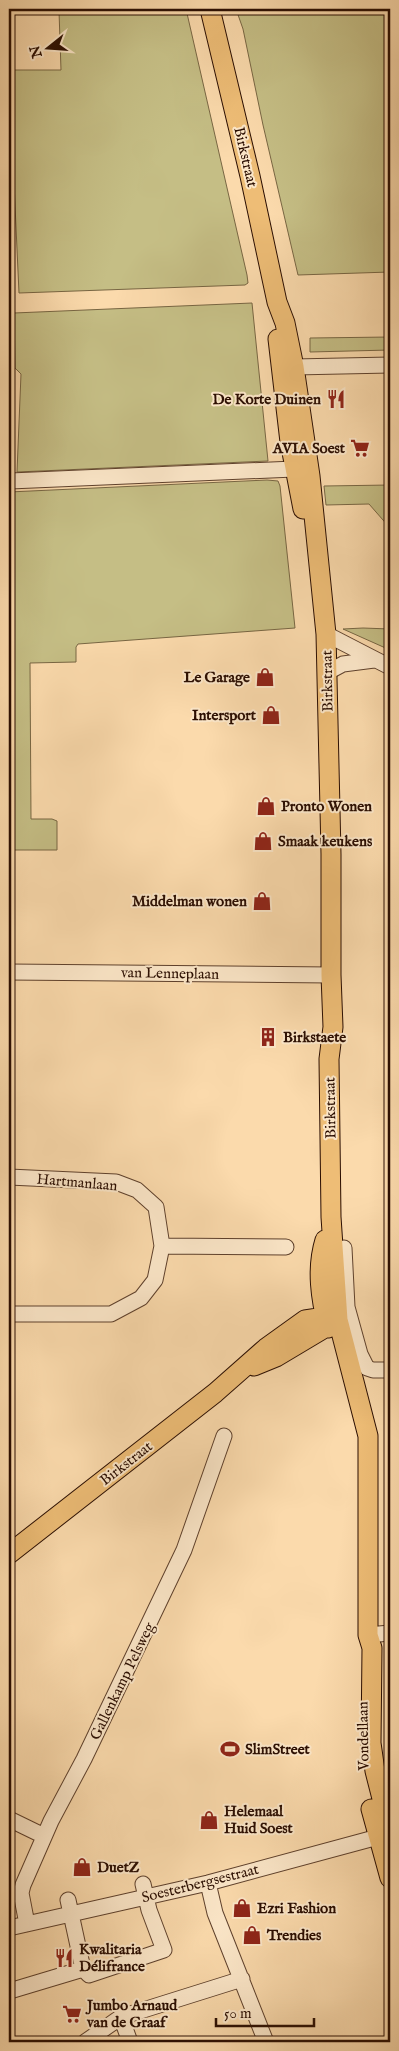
<svg xmlns="http://www.w3.org/2000/svg" width="399" height="2051" font-family="'IM FELL English',serif">
  <style>
    .green { fill: #c5be85; stroke: #786643 }
    .lines { fill: none; stroke-linecap: round; stroke-linejoin: round }
    .minor-casing { stroke: #5e402c; stroke-width: 17 }
    .major-casing { stroke: #2a0d01; stroke-width: 21 }
    .minor { stroke: #fce7c9; stroke-width: 15 }
    .major { stroke: #eebd76; stroke-width: 19 }
    .labels { text-anchor: middle; stroke-width: 4; stroke-linejoin: round; paint-order: stroke }
    .street-label { font-size: 15px; fill: #2a0d01; stroke: #fce7c9 }
    .poi-label { font-size: 15px; font-weight: bold; fill: #2a0d01; stroke: #fce7c9; text-anchor: start }
  </style>
  <rect width="100%" height="100%" fill="#fbdaac"/>
  <filter id="stains"><feTurbulence type="fractalNoise" baseFrequency=".004" numOctaves="4"/><feColorMatrix values="0 0 0 0 .2 0 0 0 0 .09 0 0 0 0 .02 0 0 0 .5 -.17"/></filter>
  <radialGradient id="worn" r=".72"><stop offset=".6" stop-color="#630" stop-opacity="0"/><stop offset="1" stop-color="#630" stop-opacity=".3"/></radialGradient>
  <path class="green" d="M50 9H186L247 275 248 283 245 285 19 293 14 183 9 182V82H11L13 70H61L59 11H50Z
    M236 9H390V272L298 275 263 125 243 29Z
    M252 303 268 461 17 472 21 374 15 368 14 313Z
    M390 337V350L310 352V338Z
    M267 480 278 481 280 486 295 628 78 644 76 647V662L30 663 31 819H52L57 821V850H9V492Z
    M390 485V528L369 504 326 505 324 486Z
    M363 628 390 629V650L343 629Z"/>
  <g class="lines">
    <g class="minor-casing">
      <path id="minor" d="M294 367 390 365
        M10 481 294 469 305 474
        M326 634 390 667
        M328 672 343 664 374 660
        M9 972 331 975
        M9 1177 116 1182 137 1190 156 1207 162 1246 155 1280 141 1298 111 1314H9
        M162 1246 286 1247
        M344 1248 347 1307 360 1354 367 1368 373 1370H390
        M368 1635 390 1633
        M9 1819 44 1836
        M208 1883 215 1913 266 2042
        M68 1900 83 1969
        M27 1924 21 1893 23 1885 51 1821 84 1759 184 1550 224 1436
        M9 1928 208 1883 378 1837
        M9 1990H13L83 1969 89 1975 164 1950 149 1910 143 1884
        M121 2017 130 2042
        M85 2042 121 2017 242 1979"/>
    </g>
    <g class="major-casing">
      <path id="major" d="M210 9 250 176 277 302 285 323 294 367 310 476 326 634 331 854V975L333 1027 329 1059 331 1217 338 1320 368 1436V1635L372 1648 371 1743 375 1771 390 1830
        M278 339 290 442 303 509
        M325 1240C316 1269 321 1299 328 1328
        M254 1366 276 1357 338 1320
        M9 1554 215 1393 266 1348 305 1320 325 1317 338 1320
        M371 1809 390 1878"/>
    </g>
    <use href="#minor" class="minor"/>
    <use href="#major" class="major"/>
  </g>
  <defs>
    <g id="restaurant-bare" transform="scale(1.5)"><path d="M-5-6h1v4h1v-4h1v4h1v-4h1v5L-1.5 .5V6h-2V.5L-5-1ZM5-6V6H3V1.5H1.5Q1.5-4 5-6Z" fill="#8f2418" stroke="#fce7c9" stroke-width="2.5" paint-order="stroke"/></g>
    <g id="supermarket-bare" transform="scale(1.5)"><path d="M-6-5.5h2.5l.6 2H6L4.5 2H-2.5L-4.4-4H-6ZM-1.5 3.2a1.3 1.3 0 1 0 .1 0ZM3 3.2a1.3 1.3 0 1 0 .1 0Z" fill="#8f2418" stroke="#fce7c9" stroke-width="2.5" paint-order="stroke"/></g>
    <g id="shop-bare" transform="scale(1.5)"><path d="M-5-2.5h2.3a2.7 3.5 0 0 1 5.4 0H5L5.5 6h-11ZM-1.5-2.5h3a1.5 2.3 0 0 0-3 0Z" fill="#8f2418" stroke="#fce7c9" stroke-width="2.5" paint-order="stroke"/></g>
    <g id="building-bare" transform="scale(1.5)"><path d="M-4-6H4V6H1V3H-1V6H-4ZM-2.5-4.3h1.7v1.8h-1.7ZM.8-4.3h1.7v1.8H.8ZM-2.5-1h1.7V.8h-1.7ZM.8-1h1.7V.8H.8Z" fill="#8f2418" stroke="#fce7c9" stroke-width="2.5" paint-order="stroke"/></g>
    <g id="stadium-bare" transform="scale(1.5)"><path d="M0-5a6.5 5 0 1 0 0 10a6.5 5 0 1 0 0-10ZM-3.5-1.8h7v3.6h-7Z" fill="#8f2418" stroke="#fce7c9" stroke-width="2.5" paint-order="stroke"/></g>
  </defs>
  <g fill-rule="evenodd">
    <use href="#restaurant-bare" x="336" y="399"/>
    <use href="#supermarket-bare" x="360" y="448"/>
    <use href="#shop-bare" x="265" y="677"/>
    <use href="#shop-bare" x="271" y="715"/>
    <use href="#shop-bare" x="266" y="806"/>
    <use href="#shop-bare" x="263" y="841"/>
    <use href="#shop-bare" x="262" y="901"/>
    <use href="#building-bare" x="268" y="1037"/>
    <use href="#stadium-bare" x="230" y="1749"/>
    <use href="#shop-bare" x="209" y="1820"/>
    <use href="#shop-bare" x="82" y="1867"/>
    <use href="#shop-bare" x="242" y="1908"/>
    <use href="#shop-bare" x="252" y="1935"/>
    <use href="#restaurant-bare" x="64" y="1958"/>
    <use href="#supermarket-bare" x="72" y="2014"/>
  </g>
  <g class="labels">
    <g class="street-label">
      <text transform="translate(246 157) rotate(77)" y="5">Birkstraat</text>
      <text transform="translate(327 681) rotate(-91)" y="5">Birkstraat</text>
      <text transform="translate(170 973) rotate(1)" y="5">van Lenneplaan</text>
      <text transform="translate(330 1108) rotate(-91)" y="5">Birkstraat</text>
      <text transform="translate(77 1182) rotate(5)" y="5">Hartmanlaan</text>
      <text transform="translate(126 1463) rotate(-38)" y="5">Birkstraat</text>
      <text transform="translate(122 1681) rotate(-64)" y="5">Gallenkamp Pelsweg</text>
      <text transform="translate(363 1736) rotate(-91)" y="5">Vondellaan</text>
      <text transform="translate(200 1883) rotate(-14)" y="5">Soesterbergsestraat</text>
    </g>
    <g class="poi-label">
      <text x="321" y="404" text-anchor="end">De Korte Duinen</text>
      <text x="345" y="453" text-anchor="end">AVIA Soest</text>
      <text x="250" y="682" text-anchor="end">Le Garage</text>
      <text x="256" y="720" text-anchor="end">Intersport</text>
      <text x="281" y="811">Pronto Wonen</text>
      <text x="278" y="846">Smaak keukens</text>
      <text x="247" y="906" text-anchor="end">Middelman wonen</text>
      <text x="283" y="1042">Birkstaete</text>
      <text x="245" y="1754">SlimStreet</text>
      <text x="224" y="1816">Helemaal<tspan x="224" dy="17">Huid Soest</tspan></text>
      <text x="97" y="1872">DuetZ</text>
      <text x="257" y="1913">Ezri Fashion</text>
      <text x="267" y="1940">Trendies</text>
      <text x="79" y="1954">Kwalitaria<tspan x="79" dy="17">Délifrance</tspan></text>
      <text x="87" y="2010">Jumbo Arnaud<tspan x="87" dy="17">van de Graaf</tspan></text>
    </g>
  </g>
  <rect width="399" height="2051" fill="none" stroke="#fbdaac" stroke-width="30"/>
  <rect x="10" y="10" width="379" height="2031" fill="none" stroke="#2a0d01" stroke-width="2.5"/>
  <rect x="15" y="15" width="369" height="2021" fill="none" stroke="#2a0d01"/>
  <g transform="translate(48 48) rotate(253)" stroke="#fce7c9" stroke-width="4" paint-order="stroke">
  <path d="M0-4L9 19L0 12L-9 19Z" fill="#2a0d01"/>
  <text y="-8" font-size="14" font-weight="bold" text-anchor="middle" fill="#2a0d01">N</text>
  </g>
  <path d="M216 2018v8h98v-8" fill="none" stroke="#2a0d01" stroke-width="2.5"/>
  <text x="224" y="2018" font-size="15" fill="#2a0d01" stroke="#fce7c9" stroke-width="4" paint-order="stroke">50 m</text>
  <rect width="100%" height="100%" filter="url(#stains)"/>
  <rect width="100%" height="100%" fill="url(#worn)"/>
</svg>
